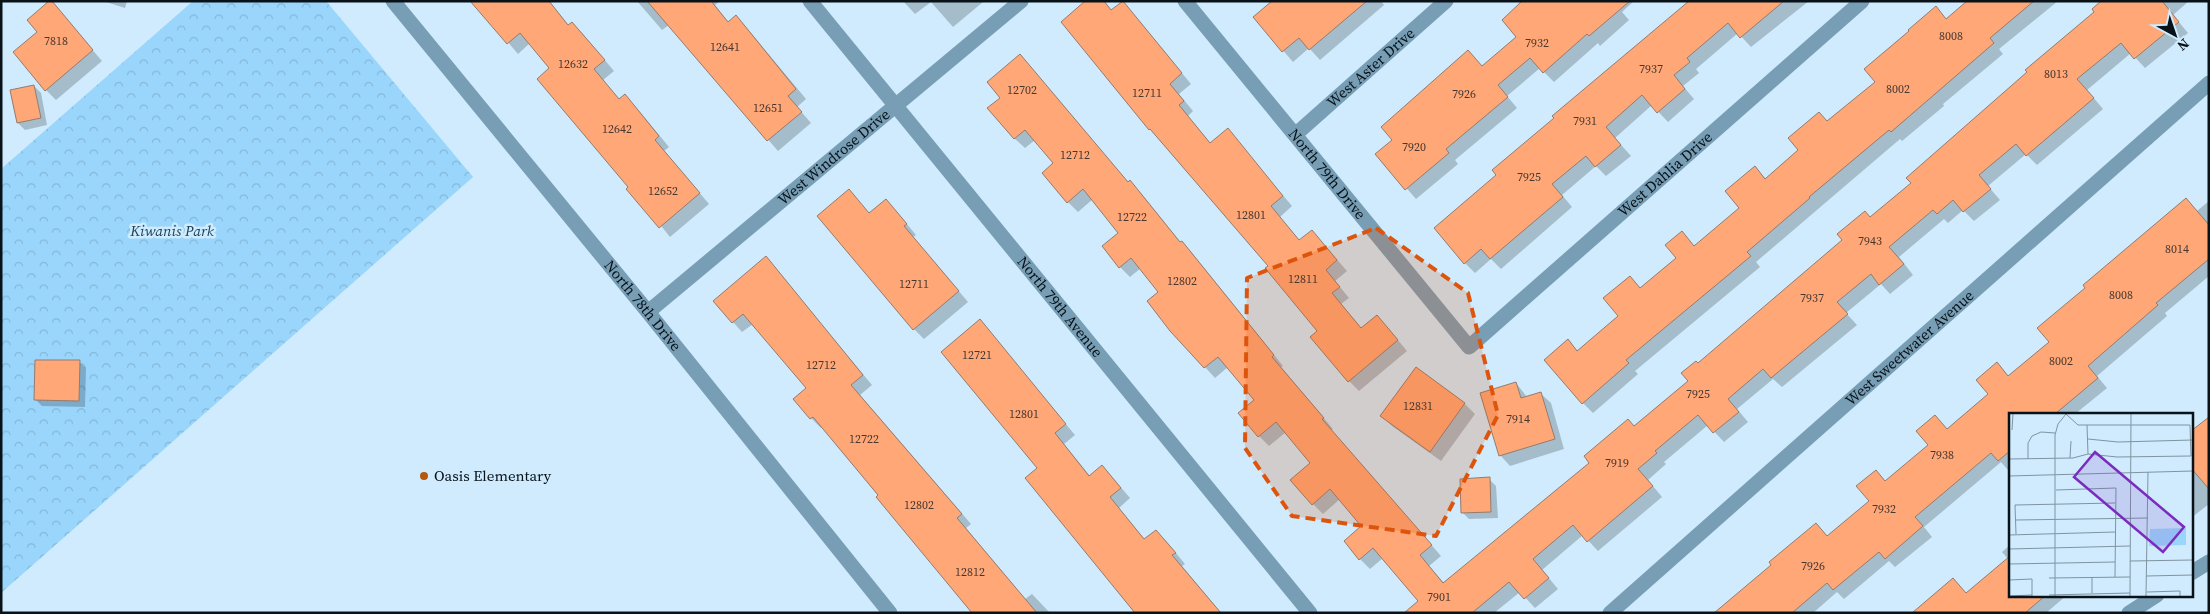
<svg xmlns="http://www.w3.org/2000/svg" width="2210" height="614" font-family="'Source Serif 4',serif">
  <style>
    .park { fill: url(#park-crowns) }
    .shadow { fill: #0003 }
    .building { fill: #ffa776; stroke: #957b6d }
    .lines { fill: none; stroke-linecap: round; stroke-linejoin: round }
    .minor { stroke: #789eb6; stroke-width: 15 }
    .marked { fill: #dd550d; fill-opacity: 0.2; stroke: #dd550d; stroke-width: 4; stroke-dasharray: 10 6; stroke-linejoin: round }
    .poi-dot { fill: #b5560c; stroke: #cfebfd; stroke-width: 2 }
    .labels { text-anchor: middle; stroke-width: 5; stroke-linejoin: round; paint-order: stroke }
    .number-label { font-size: 12px; fill: #463730 }
    .street-label { font-size: 15px; fill: #081218; stroke: #cfebfd }
    .park-label { font-size: 15px; font-style: italic; fill: #194259; stroke: #cfebfd }
    .poi-label { font-size: 15px; fill: #081218; stroke: #cfebfd; text-anchor: start }
    .inset-road { fill: none; stroke: #7f94a1; stroke-width: 1 }
    .view { fill: #7b2cbf; fill-opacity: 0.15; stroke: #7b2cbf; stroke-width: 2.5 }
    .inset-edge { fill: none; stroke: #081218; stroke-width: 2.5 }
  </style>
  <defs>
    <pattern id="park-crowns" width="20" height="18" patternUnits="userSpaceOnUse" patternTransform="scale(1.25)"><rect width="20" height="18" fill="#9ad6fc"/><path d="M2 6a3 3 0 1 1 6 0M12 15a3 3 0 1 1 6 0" fill="none" stroke="#83b7d7"/></pattern>
  </defs>
  <rect width="100%" height="100%" fill="#cfebfd"/>
  <path class="park" d="M193 1H326L473 177 1 593V169Z"/>
  <path class="shadow" d="M103 1H127L125 8Z
    M473 1H549L569 26 572 23 582 33 614 71 603 80 620 100 635 106 669 147 664 151 709 204 670 237 630 187 551 68 530 43 518 54Z
    M637 1H720L715 5 729 23 736 17 746 27 806 99 797 107 811 123 778 151 669 25 662 30Z
    M903 1H982L983 2 953 27 931 2 915 14Z
    M1104 1 1112 11 1123 2 1191 84 1179 94 1193 111 1188 116 1211 144 1228 130 1292 206 1280 217 1300 241 1312 231 1347 271 1335 281 1349 298 1341 304 1362 329 1387 327 1407 351 1359 391 1349 381 1319 331 1270 267 1150 129 1063 22Z
    M1273 1H1381L1384 5 1320 60 1309 48 1293 62 1254 17Z
    M1555 1H1634L1622 12 1629 20 1600 46 1598 43 1554 82 1540 68 1507 96 1517 108 1455 160 1458 164 1416 199 1377 154 1483 67Z
    M1689 1H1809L1751 47 1738 33 1696 69 1699 73 1683 86 1694 99 1668 122 1652 105 1615 138 1631 156 1606 176 1596 166 1562 195 1572 207 1501 269 1491 259 1475 273 1465 263 1498 175Z
    M1970 1H2058L1999 49 2003 54 1943 104 1944 106 1902 141 1900 139 1756 262 1760 267 1635 371 1638 374 1593 413 1583 403 1568 341 1578 351 1619 316 1630 278 1641 289 1678 258 1682 233 1695 247 1741 208 1755 168 1766 179 1800 150 1828 122 1877 82 1936 8 1947 20Z
    M2103 1H2189L2173 15 2188 33 2145 68 2131 53 2087 90 2103 109 2037 165 2026 154 1988 186 2000 200 1974 221 1963 210 1948 223 1944 219 1899 257 1913 275 1890 294 1881 284 1846 313 1857 325 1782 387 1773 379 1737 409 1748 422 1724 442 1708 425 1664 462 1666 464 1648 480 1662 497 1598 551 1583 535 1542 570 1558 589 1535 608 1520 592 1494 613H1406L1420 601 1383 558 1370 569 1360 559 1363 526 1340 499 1323 514 1313 504 1312 463 1286 432 1269 446 1259 436 1240 414 1256 400 1228 367 1215 378 1171 330 1160 292 1141 268 1130 277 1120 267V233L1093 199 1078 212 1068 202 1055 164 1035 140 1025 148 1014 138 1002 98 1020 56 1128 183 1140 192 1181 243 1192 253 1283 366 1281 367 1333 429 1331 430 1441 556 1429 566 1444 583 1690 381 1698 364 1912 183 2096 12Z
    M51 2 102 61 56 100 46 90 39 32Z
    M34 86 41 93 47 125 25 130 18 123Z
    M2186 200 2197 211 2209 201V276L2165 313 2167 316 2097 376 2107 388 2075 414H2010V468L2008 470 2001 462 1924 527 1932 537 1895 567 1889 561 1844 599 1837 592 1813 613H1730L1773 565 1816 524 1828 537 1871 501 1876 471 1886 482 1929 445 1935 416 1948 430 1990 394 2006 374 2009 377 2051 342Z
    M896 211 916 235 913 237 968 302 924 339 914 329 870 214Z
    M766 258 872 385 860 395 971 524 966 528 1025 599 1032 594 1050 613H974L822 427 821 428 811 418 808 388 753 324 742 332 733 322Z
    M980 321 1075 435 1064 444 1090 476 1102 467 1112 477 1130 498 1119 508 1145 540 1156 531 1166 541 1185 564 1182 566 1221 613H1141L1039 468Z
    M79 362 86 368 85 407 42 406 35 399Z
    M1416 369 1465 404 1475 414 1441 461 1392 426 1382 416Z
    M1516 383 1527 397 1540 393 1551 403 1564 449 1510 466 1500 455Z
    M2209 418V504L2191 518V433Z
    M1489 479 1496 486 1498 518 1469 519 1462 512Z
    M2010 545V595H2067L2046 613H1913L1967 594 2008 559 2002 552Z"/>
  <path class="building" d="M49 1H52L93 50 45 91 13 52 37 32 27 20Z
    M470 1H549L568 25 572 22 605 60 594 69 619 99 625 94 659 136 655 140 700 193 659 228 626 189 628 187 537 79 549 68 520 33 507 44Z
    M647 1H711L728 22 736 15 796 89 788 96 802 112 767 141Z
    M1085 1H1104L1111 10 1123 1 1182 73 1170 84 1184 101 1179 105 1210 143 1228 128 1283 196 1271 206 1299 240 1312 230 1337 260 1326 270 1340 287 1332 293 1361 328 1377 315 1398 340 1348 382 1310 337 1317 331 1265 268 1268 266 1150 129 1149 130 1061 22Z
    M1272 1H1367L1309 50 1299 38 1282 52 1253 17Z
    M1522 1H1630L1589 36 1587 34 1543 73 1530 58 1498 85 1508 97 1446 149 1449 153 1405 190 1375 154 1392 140 1381 127 1468 50 1482 66 1516 37 1502 20Z
    M1689 1H1784L1740 38 1728 23 1687 58 1690 62 1674 75 1685 89 1657 113 1642 95 1606 127 1621 145 1595 167 1586 156 1552 184 1563 197 1490 259 1481 249 1464 264 1434 228 1496 175 1492 170 1554 118 1552 116Z
    M1967 1H2034L1990 38 1994 43 1891 132 1889 130 1809 197 1810 198 1747 252 1751 256 1626 360 1629 363 1582 404 1544 360 1568 339 1577 351 1618 316 1603 298 1630 276 1640 288 1676 258 1665 245 1682 231 1694 246 1739 208 1725 191 1755 166 1765 179 1798 150 1788 138 1819 112 1827 121 1875 82 1864 69 1909 31 1908 30 1936 6 1946 19Z
    M2101 1H2162L2179 22 2134 59 2121 43 2077 79 2094 98 2026 156 2016 144 1979 175 1991 189 1963 212 1953 200 1937 214 1933 210 1889 247 1904 264 1879 285 1871 274 1837 302 1848 314 1771 378 1763 369 1728 399 1739 412 1713 433 1698 415 1655 451 1657 453 1638 469 1653 486 1587 542 1573 525 1533 559 1549 578 1524 599 1509 582 1472 613H1404L1418 601 1373 548 1359 560 1344 541 1361 526 1330 489 1312 505 1290 480 1310 463 1276 422 1258 437 1238 413 1254 400 1218 357 1204 368 1170 331 1147 301 1158 292 1131 258 1119 268 1102 246 1118 233 1083 189 1067 203 1042 173 1053 163 1025 130 1014 139 987 108 1000 98 987 82 1020 54 1128 182 1130 180 1180 242 1182 241 1274 355 1272 357 1324 418 1322 419 1432 545 1420 555 1443 583 1589 463 1584 456 1628 419 1634 426 1688 381 1681 373 1696 361 1698 363 1842 240 1837 234 1865 211 1870 217 1911 183 1906 178 2027 72 2025 70 2094 12 2092 9Z
    M34 85 41 118 17 123 10 90Z
    M849 189 869 213 886 199 907 224 904 226 959 291 913 330 817 216Z
    M2186 198 2209 225V259L2156 303 2158 305 2088 366 2098 378 2055 414H2010V451L1998 461 1991 453 1915 517 1923 526 1885 559 1879 552 1833 590 1827 583 1792 613H1714L1771 565 1769 562 1816 523 1827 536 1869 501 1856 486 1876 470 1885 481 1928 445 1916 431 1935 415 1947 429 1988 394 1976 380 1997 362 2008 376 2049 342 2037 328 2085 288 2083 285Z
    M766 256 863 375 851 385 962 514 957 518 1037 613H972L876 497 878 495 813 417 810 419 793 399 806 388 743 314 732 323 713 301Z
    M980 319 1066 424 1055 433 1089 476 1102 465 1121 488 1110 497 1144 539 1156 530 1176 553 1172 555 1221 613H1135L1025 478 1037 468 941 352Z
    M35 360H80L79 401 34 400Z
    M1416 367 1465 403 1430 452 1380 416Z
    M1516 382 1521 398 1541 392 1555 439 1499 456 1480 393Z
    M2209 417V489L2191 468V431Z
    M1490 477 1491 512 1461 513 1460 479Z
    M2010 556V595H2046L2025 613H1912L1953 578 1966 593Z"/>
  <g class="lines">
    <g class="minor">
      <path id="s1" d="M393 1 648 312 890 613"/>
      <path id="s2" d="M810 1 1310 613"/>
      <path id="s3" d="M1185 1 1469 347 1862 1"/>
      <path id="s4" d="M1296 134 1446 1"/>
      <path id="s5" d="M648 312 1021 1"/>
      <path d="M2191 573 2209 562"/>
      <path id="s6" d="M1610 613 2209 83"/>
      <path d="M2129 613 2157 595"/>
    </g>
  </g>
  <path class="marked" d="M1376 228 1468 293 1498 415 1436 536 1292 516 1245 448 1247 278Z"/>
  <circle class="poi-dot" cx="424" cy="476" r="5"/>
  <g class="labels">
    <g class="number-label">
      <text x="1951" y="40">8008</text>
      <text x="56" y="45">7818</text>
      <text x="1537" y="47">7932</text>
      <text x="725" y="51">12641</text>
      <text x="573" y="68">12632</text>
      <text x="1651" y="73">7937</text>
      <text x="2056" y="78">8013</text>
      <text x="1898" y="93">8002</text>
      <text x="1022" y="94">12702</text>
      <text x="1147" y="97">12711</text>
      <text x="1464" y="98">7926</text>
      <text x="768" y="112">12651</text>
      <text x="1585" y="125">7931</text>
      <text x="617" y="133">12642</text>
      <text x="1414" y="151">7920</text>
      <text x="1075" y="159">12712</text>
      <text x="1529" y="181">7925</text>
      <text x="663" y="195">12652</text>
      <text x="1251" y="219">12801</text>
      <text x="1132" y="221">12722</text>
      <text x="1870" y="245">7943</text>
      <text x="2177" y="253">8014</text>
      <text x="1303" y="283">12811</text>
      <text x="1182" y="285">12802</text>
      <text x="914" y="288">12711</text>
      <text x="2121" y="299">8008</text>
      <text x="1812" y="302">7937</text>
      <text x="977" y="359">12721</text>
      <text x="2061" y="365">8002</text>
      <text x="821" y="369">12712</text>
      <text x="1698" y="398">7925</text>
      <text x="1418" y="410">12831</text>
      <text x="1024" y="418">12801</text>
      <text x="1518" y="423">7914</text>
      <text x="864" y="443">12722</text>
      <text x="1942" y="459">7938</text>
      <text x="1617" y="467">7919</text>
      <text x="919" y="509">12802</text>
      <text x="1884" y="513">7932</text>
      <text x="1813" y="570">7926</text>
      <text x="970" y="576">12812</text>
      <text x="1439" y="601">7901</text>
    </g>
    <g class="street-label">
      <text dy="5" stroke="none"><textPath href="#s4" startOffset="100">West Aster Drive</textPath></text>
      <text dy="5" stroke="none"><textPath href="#s5" startOffset="242">West Windrose Drive</textPath></text>
      <text dy="5" stroke="none"><textPath href="#s3" startOffset="224">North 79th Drive</textPath></text>
      <text dy="5" stroke="none"><textPath href="#s3" startOffset="709">West Dahlia Drive</textPath></text>
      <text dy="5" stroke="none"><textPath href="#s1" startOffset="394">North 78th Drive</textPath></text>
      <text dy="5" stroke="none"><textPath href="#s2" startOffset="395">North 79th Avenue</textPath></text>
      <text dy="5" stroke="none"><textPath href="#s6" startOffset="400">West Sweetwater Avenue</textPath></text>
    </g>
    <g class="park-label">
      <text x="172" y="236">Kiwanis Park</text>
    </g>
    <g class="poi-label">
      <text x="434" y="481">Oasis Elementary</text>
    </g>
  </g>
  <g transform="translate(2009 413)">
    <rect width="184" height="184" fill="#cfebfd"/>
    <path d="M177 115V132L140 133 141 116Z" fill="#9ad6fc"/>
    <path class="inset-road" d="M78 12 79 41M3 17 4 0M79 26 109 29 184 27M61 45 62 28M0 46 64 45 79 41 108 44 182 43 181 12H69L57 1M19 46V30L23 23 32 19 46 20M0 63 184 58M47 77 107 75 106 164M7 107 139 105M7 121 6 92 106 90M0 122 106 119M0 136 121 133M121 148 184 147M0 151 106 149M137 163 184 162M83 164V180M40 165 121 164M0 167 23 166V183M138 179 171 178V183M40 182 121 180M0 183 23 182M46 183V22L49 11 57 1M121 183 122 0M137 183 139 59"/>
    <path class="view" d="M86 39 175 114 154 139 65 64Z"/>
    <rect width="184" height="184" class="inset-edge"/>
  </g>
  <rect width="2210" height="614" fill="none" stroke="#081218" stroke-width="5"/>
  <g transform="translate(2175 35) rotate(140)" stroke="#cfebfd" stroke-width="4" paint-order="stroke">
  <path d="M0-4L9 19L0 12L-9 19Z" fill="#081218"/>
  <text y="-8" font-size="14" font-weight="bold" text-anchor="middle" fill="#081218">N</text>
  </g>
</svg>
